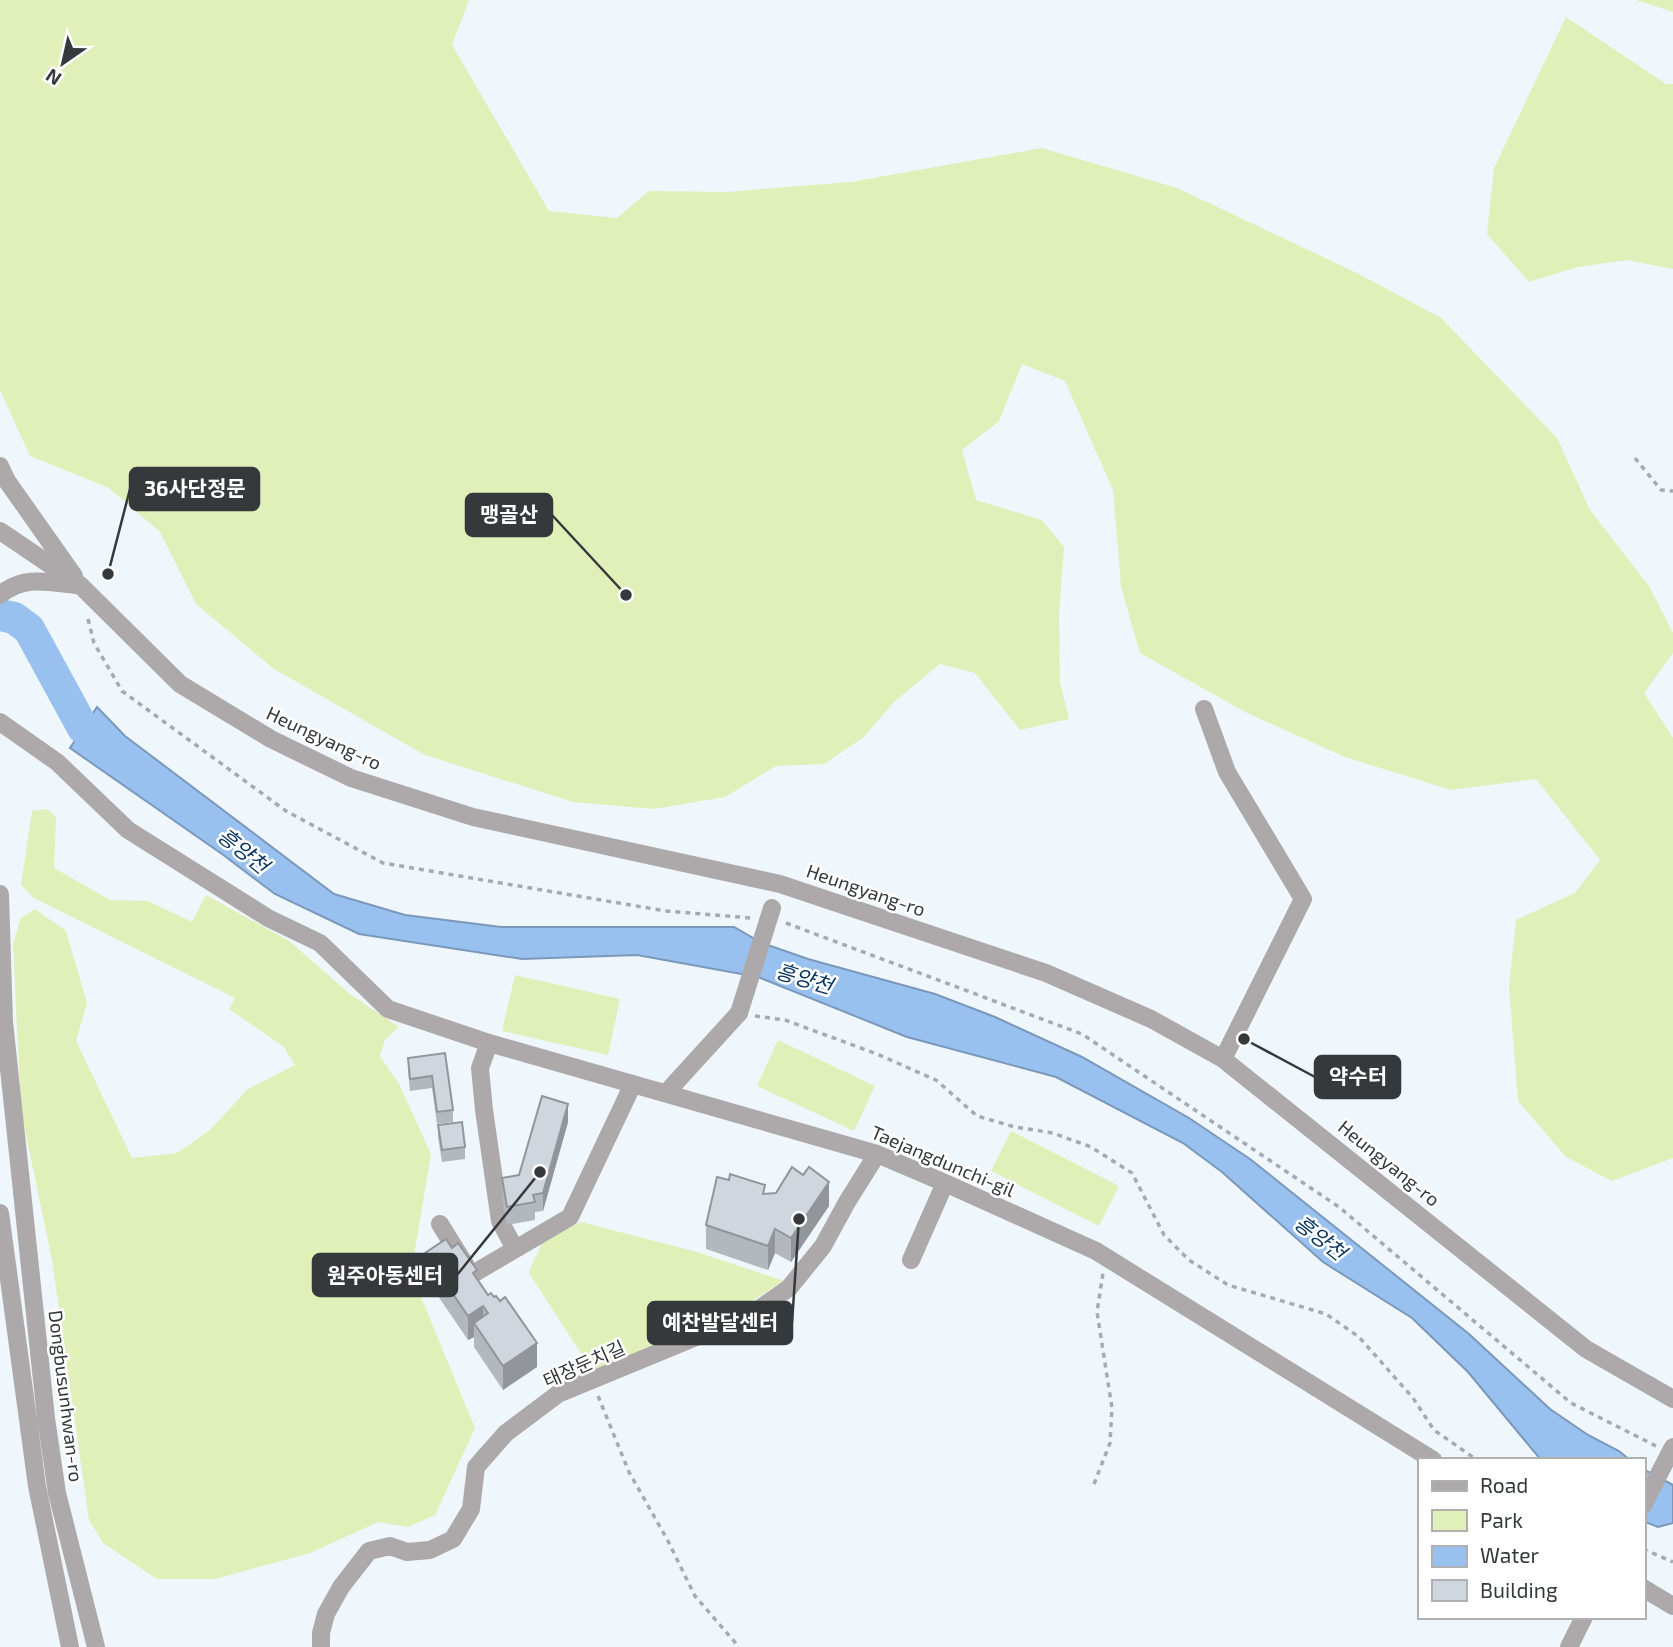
<svg xmlns="http://www.w3.org/2000/svg" width="1673" height="1647" font-family="'Exo 2','Noto Sans KR',sans-serif">
  <style>
    .green { fill: #e1efb9 }
    .water { fill: #98c1f0; stroke: #7b98ba; stroke-width: 2 }
    .lines { fill: none; stroke-linecap: round; stroke-linejoin: round }
    .river { stroke: #98c1f0; stroke-width: 32 }
    .path { stroke: #a5abaf; stroke-width: 3.5; stroke-dasharray: 5 5; stroke-linecap: butt }
    .minor { stroke: #ada9aa; stroke-width: 18 }
    .minor-bridge { stroke: #ada9aa; stroke-width: 18 }
    .wall { fill: #b3b8be }
    .shaded-wall { fill: #92969b }
    .building { fill: #d0d6dd; stroke: #92969b; stroke-width: 2 }
    .labels { text-anchor: middle; stroke-width: 5; stroke-linejoin: round; paint-order: stroke }
    .street-label { font-size: 19px; fill: #36393b; stroke: #fff }
    .water-label { font-size: 21px; font-style: italic; fill: #08335e; stroke: #fff }
    .leader { fill: none; stroke: #36393b; stroke-width: 2.5 }
    .callout-dot { fill: #36393b; stroke: #fff; stroke-width: 2.5 }
    .callout { fill: #36393b; stroke: #36393b; stroke-width: 2.5 }
    .callout-label { font-size: 21px; text-anchor: middle; font-weight: bold; fill: #fff }
  </style>
  <rect width="100%" height="100%" fill="#eff6fc"/>
  <path class="green" d="M0 0H469L452 45 549 211 617 218 649 191 726 192 851 182 1042 148 1177 188 1357 273 1441 318 1557 438 1590 510 1649 586 1673 633V653L1644 693 1673 738V1158L1612 1181 1566 1157 1518 1101 1509 987 1516 920 1575 893 1600 860 1536 779 1451 790 1345 757 1247 713 1140 653 1121 587 1113 490 1065 381 1022 364 999 421 962 450 976 500 1042 520 1064 547 1059 615 1060 682 1069 719 1020 730 975 673 940 664 894 702 864 737 824 764 776 766 725 797 654 809 573 802 425 755 274 669 196 604 160 532 109 488 30 456 0 390Z
    M1636 0H1673V12Z
    M1566 17 1666 84H1673V269L1627 260 1578 267 1529 282 1487 234 1494 168Z
    M47 809 56 817 54 868 110 900 148 901 192 922 206 895 289 941 350 994 399 1027 385 1040 380 1056 399 1084 431 1154 411 1273 475 1428 435 1515 407 1527 378 1522 310 1553 215 1579H157L103 1543 89 1520 52 1260 21 1111 13 944 21 918 35 909 66 931 87 1003 76 1041 132 1158 177 1153 210 1130 248 1089 295 1065 283 1046 229 1009 235 998 34 898 21 885 32 811Z
    M515 975 620 999 608 1055 502 1031Z
    M778 1040 875 1086 854 1131 757 1086Z
    M1011 1131 1119 1186 1099 1226 991 1171Z
    M581 1222 697 1252 784 1281 720 1321 709 1318 674 1341 593 1372 529 1273C532 1261 539 1253 542 1242Z"/>
  <path class="water" d="M97 707 125 736 334 894 405 915 501 927H734L762 943 808 959 935 994 995 1017 1082 1057 1189 1118 1250 1159 1469 1334 1550 1409 1588 1435 1619 1451 1630 1460H1541L1468 1372 1412 1318 1323 1262 1222 1172 1183 1143 1056 1077 907 1037 758 977 637 955 522 959 359 934 275 894 222 854 70 748Z
    M1643 1469 1673 1485V1523L1658 1527 1643 1521Z"/>
  <g class="lines">
    <path class="river" d="M0 615 14 618 29 629 83 728 114 755"/>
    <path class="path" d="M1635 458 1661 490 1673 491
      M88 619 94 643 122 691 286 811 383 863 666 911 751 918
      M786 923 1082 1034 1339 1207 1571 1403 1656 1446
      M755 1016 785 1020 877 1054 936 1080 977 1116 1015 1127 1053 1133 1091 1147 1132 1173 1164 1235 1189 1260 1228 1285 1326 1314 1359 1337 1413 1398 1434 1430 1477 1460
      M598 1396 629 1472 668 1541 695 1596 739 1647
      M1094 1484 1110 1443 1112 1408 1097 1312 1103 1273
      M1643 1549 1673 1562"/>
    <path class="minor" d="M0 466 7 481 74 576
      M0 531 80 585 180 684 271 739 351 778 473 817 780 884 1046 973 1151 1019 1223 1059 1586 1349 1673 1399
      M0 595C23 575 48 582 76 585
      M1204 709 1227 772 1303 899 1223 1059
      M0 722 57 762 128 830 268 918 320 943 388 1009 489 1043 877 1154 945 1183 1096 1251 1433 1460
      M0 894 4 1022 46 1418 57 1493 96 1647
      M489 1043 480 1068 484 1110 500 1221 515 1249
      M666 1093 739 1013
      M0 1213 37 1486 70 1647
      M440 1224 466 1266
      M911 1260 945 1183
      M471 1275 570 1217 633 1084
      M1643 1588 1673 1606
      M321 1647V1633L326 1614 341 1587 369 1551 390 1546 407 1552 430 1550 453 1539 471 1509 476 1467 506 1433 558 1394 752 1314 789 1288 823 1246 847 1202 877 1154
      M1569 1647 1584 1617"/>
    <path class="minor-bridge" d="M739 1013 772 908
      M1643 1505 1673 1447"/>
  </g>
  <path class="wall" d="M445 1053 453 1110V1122L437 1124 432 1088 410 1091 408 1070V1058Z
    M568 1122 543 1211 535 1212V1220L507 1225 502 1197V1178L519 1175Z
    M438 1125 465 1147V1159L442 1162 438 1137Z
    M765 1194 829 1206 791 1262 775 1253 768 1270 706 1249V1225Z
    M425 1253 477 1279 537 1367 503 1390 474 1347V1337L468 1340 425 1277Z"/>
  <path class="shaded-wall" d="M568 1104V1122L543 1211V1193Z
    M829 1182V1206L791 1262V1238Z
    M775 1229V1253L768 1270V1246Z
    M483 1306V1330L474 1323V1337L468 1340V1316Z
    M537 1343V1367L503 1390V1366Z"/>
  <path class="building" d="M445 1053 453 1110 437 1112 432 1076 410 1079 408 1058Z
    M542 1096 568 1104 543 1193 533 1195 535 1202 507 1207 502 1178 519 1175Z
    M462 1122 465 1147 442 1150 438 1125Z
    M792 1167 803 1175 809 1167 829 1182 791 1238 775 1229 768 1246 706 1225 717 1177 729 1180 730 1174 765 1185 763 1194 776 1193Z
    M446 1239 452 1248 458 1243 477 1270 473 1273 488 1295 491 1293 494 1297 496 1296 500 1301 505 1297 537 1343 503 1366 474 1323 488 1313 483 1306 468 1316 425 1253Z"/>
  <g class="labels">
    <g class="street-label">
      <text transform="translate(324 738) rotate(25)" y="7">Heungyang-ro</text>
      <text transform="translate(866 890) rotate(19)" y="7">Heungyang-ro</text>
      <text transform="translate(943 1161) rotate(23)" y="7">Taejangdunchi-gil</text>
      <text transform="translate(1389 1163) rotate(39)" y="7">Heungyang-ro</text>
      <text transform="translate(584 1364) rotate(-24)" y="7">태장둔치길</text>
      <text transform="translate(66 1396) rotate(83)" y="7">Dongbusunhwan-ro</text>
    </g>
    <g class="water-label">
      <text transform="translate(243 851) rotate(39)" y="7">흥양천</text>
      <text transform="translate(804 979) rotate(17)" y="7">흥양천</text>
      <text transform="translate(1320 1238) rotate(38)" y="7">흥양천</text>
    </g>
  </g>
  <path class="leader" d="M108 574L130 489M626 595L552 515M1244 1039L1315 1077M540 1172L457 1275M799 1219L792 1323"/>
  <g class="callout-dot">
    <circle cx="108" cy="574" r="7"/>
    <circle cx="626" cy="595" r="7"/>
    <circle cx="1244" cy="1039" r="7"/>
    <circle cx="540" cy="1172" r="7"/>
    <circle cx="799" cy="1219" r="7"/>
  </g>
  <g class="callout">
    <rect x="130" y="468" width="129" height="42" rx="7"/>
    <rect x="466" y="494" width="86" height="42" rx="7"/>
    <rect x="1315" y="1056" width="85" height="42" rx="7"/>
    <rect x="313" y="1254" width="144" height="42" rx="7"/>
    <rect x="648" y="1302" width="144" height="42" rx="7"/>
  </g>
  <g class="callout-label">
    <text x="195" y="496">36사단정문</text>
    <text x="509" y="522">맹골산</text>
    <text x="1358" y="1084">약수터</text>
    <text x="385" y="1283">원주아동센터</text>
    <text x="720" y="1330">예찬발달센터</text>
  </g>
  <rect x="1418" y="1458" width="228" height="161" fill="#ffffff" stroke="#afb0b1" stroke-width="2"/>
  <rect x="1432" y="1481" width="35" height="10" fill="#ada9aa" stroke="#afb0b1" stroke-width="2"/>
  <text x="1480" y="1493" font-size="21" fill="#36393b">Road</text>
  <rect x="1432" y="1510" width="35" height="21" fill="#e1efb9" stroke="#afb0b1" stroke-width="2"/>
  <text x="1480" y="1528" font-size="21" fill="#36393b">Park</text>
  <rect x="1432" y="1546" width="35" height="21" fill="#98c1f0" stroke="#afb0b1" stroke-width="2"/>
  <text x="1480" y="1563" font-size="21" fill="#36393b">Water</text>
  <rect x="1432" y="1580" width="35" height="21" fill="#d0d6dd" stroke="#afb0b1" stroke-width="2"/>
  <text x="1480" y="1598" font-size="21" fill="#36393b">Building</text>
  <g transform="translate(63 63) rotate(214)" stroke="#ffffff" stroke-width="5" paint-order="stroke">
  <path d="M0-5L12 26L0 18L-12 26Z" fill="#36393b"/>
  <text y="-10" font-size="19" font-weight="bold" text-anchor="middle" fill="#36393b">N</text>
  </g>
</svg>
